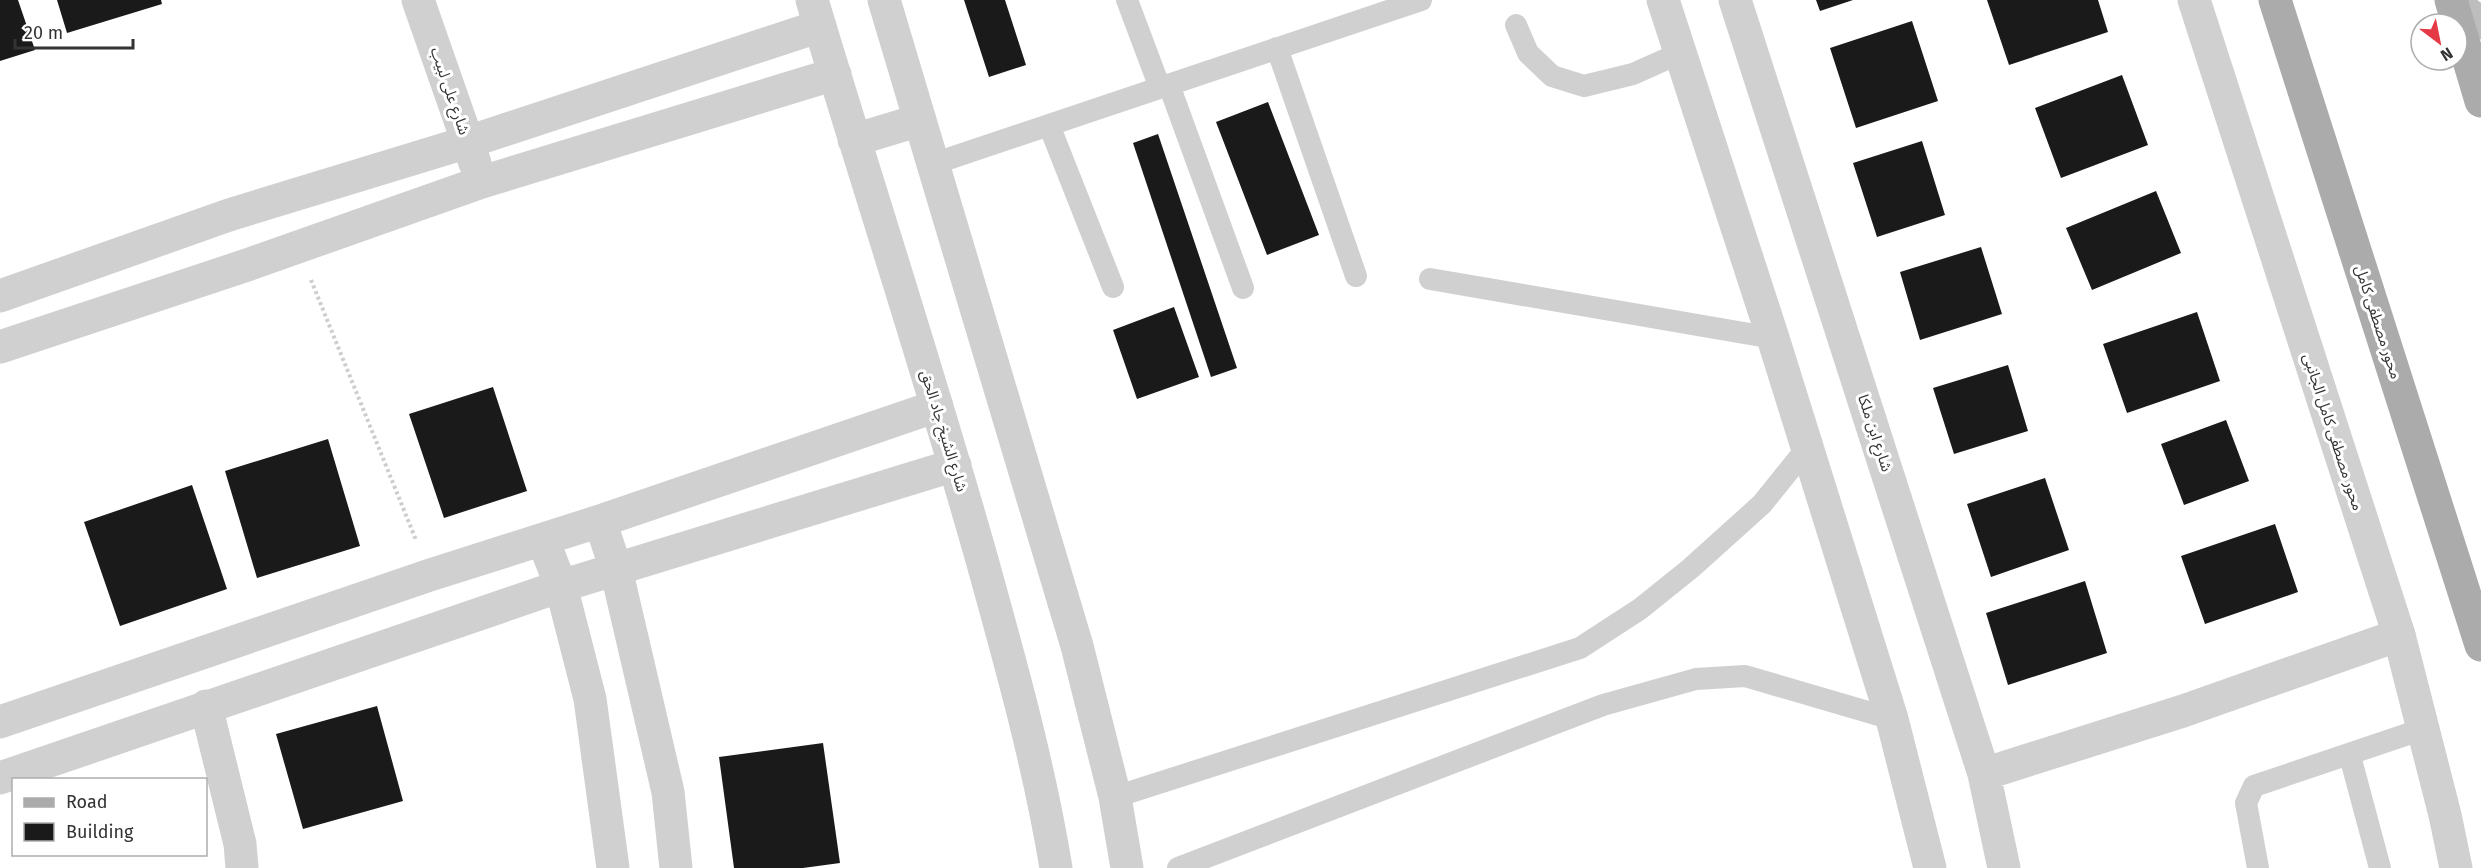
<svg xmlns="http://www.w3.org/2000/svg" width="2481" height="868" font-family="'Fira Sans','Noto Sans Arabic',sans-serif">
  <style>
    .building { fill: #1a1a1a }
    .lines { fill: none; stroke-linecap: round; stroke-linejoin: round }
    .path { stroke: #cdcdcd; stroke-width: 4; stroke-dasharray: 3 3; stroke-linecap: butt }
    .service { stroke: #d0d0d0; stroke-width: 22 }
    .minor { stroke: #d0d0d0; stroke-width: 33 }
    .tertiary { stroke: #d0d0d0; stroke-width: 33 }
    .secondary { stroke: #bdbdbd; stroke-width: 33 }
    .primary { stroke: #ababab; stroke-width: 33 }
    .labels { text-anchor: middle; stroke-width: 6; stroke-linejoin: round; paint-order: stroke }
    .street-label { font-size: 15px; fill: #333; stroke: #fff }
  </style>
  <rect width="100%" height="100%" fill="#fff"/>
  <path class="building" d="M0 0H18L35 50 0 61Z
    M57 0H161L162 4 67 33Z
    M964 0H1005L1026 65 989 77Z
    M1816 0H1853L1820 11Z
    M1987 0H2098L2108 32 2009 65Z
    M1912 21 1938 101 1856 128 1830 48Z
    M2122 75 2148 145 2061 178 2035 108Z
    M1268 102 1319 235 1267 255 1216 122Z
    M1158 134 1237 368 1211 377 1133 143Z
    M1922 141 1945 215 1877 237 1853 163Z
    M2156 191 2181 253 2092 290 2066 228Z
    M1981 247 2002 314 1920 340 1900 272Z
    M1174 307 1199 377 1137 399 1113 330Z
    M2197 312 2220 381 2127 413 2103 344Z
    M2008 365 2028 431 1954 454 1933 388Z
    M493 387 527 491 444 518 409 414Z
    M2226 420 2249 481 2184 505 2161 444Z
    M328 439 360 546 257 578 225 471Z
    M2045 478 2069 550 1991 577 1967 504Z
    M192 485 227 589 120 626 84 522Z
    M2275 524 2298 592 2205 624 2181 556Z
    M2085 581 2107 653 2008 685 1986 613Z
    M377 706 403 801 303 829 276 734Z
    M823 743 840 863 803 868H734L719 757Z"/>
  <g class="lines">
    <path class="path" d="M311 280 416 540"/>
    <path class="service" d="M1127 0 1160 88
      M1516 25 1528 53 1552 76 1584 86 1633 74 1680 53
      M1277 48 1356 276
      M1169 85 1243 288
      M1049 125 1113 287
      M933 164 1421 0
      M1430 279 1773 338
      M2350 756 2380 868
      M1115 797 1580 648 1640 609 1691 568 1762 504 1807 448
      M1178 868 1603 705 1696 679 1745 676 1892 719
      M2258 868 2246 803 2254 786 2423 729"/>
    <path class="minor" d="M418 0 475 163
      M812 0C868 187 929 372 982 560 1010 661 1039 764 1056 868
      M884 0 1077 646 1115 797 1127 868
      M1663 0 1773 338 1892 719 1930 868
      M1735 0 1984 774 2004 868
      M854 140 920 120
      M0 296 229 215 468 142 820 26
      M0 347 247 265 482 182 835 74
      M600 521 616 569 668 792 676 868
      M543 540 561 586 590 699 613 868
      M206 706 240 844 242 868
      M0 722 430 575 600 521 937 406
      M1984 774 2183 711 2399 635
      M0 778 561 586 955 465"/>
    <path class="tertiary" d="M2194 0 2399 635 2445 815 2456 868"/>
    <path class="secondary" d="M2452 2 2481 23"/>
    <path class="primary" d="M2275 0 2481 645
      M2451 0 2481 101"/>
  </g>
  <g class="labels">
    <g class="street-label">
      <text transform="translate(450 91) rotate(71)" y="5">شارع على لبيب</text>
      <text transform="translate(2378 322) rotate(72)" y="5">محور مصطفى كامل</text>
      <text transform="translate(944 431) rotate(73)" y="5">شارع الشيخ جاد الحق</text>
      <text transform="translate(2333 432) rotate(72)" y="5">محور مصطفى كامل الجانبى</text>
      <text transform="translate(1875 433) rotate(72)" y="5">شارع ابن ملكا</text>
    </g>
  </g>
  <rect x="12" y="778" width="195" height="78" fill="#ffffff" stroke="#adadad" stroke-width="1.5"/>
  <rect x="24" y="798" width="30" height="9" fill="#ababab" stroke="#adadad" stroke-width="1.5"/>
  <text x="66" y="808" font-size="18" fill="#333333">Road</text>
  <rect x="24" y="823" width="30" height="18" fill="#1a1a1a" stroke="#adadad" stroke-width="1.5"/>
  <text x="66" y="838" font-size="18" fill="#333333">Building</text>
  <g transform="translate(2439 42) rotate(148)"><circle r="28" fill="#ffffff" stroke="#adadad" stroke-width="1.5"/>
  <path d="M0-4.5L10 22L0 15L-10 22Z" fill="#e63946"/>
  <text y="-9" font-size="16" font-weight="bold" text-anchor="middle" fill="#333333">N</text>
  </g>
  <path d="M15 39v9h118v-9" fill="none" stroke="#333333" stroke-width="3"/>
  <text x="24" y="39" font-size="18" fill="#333333" stroke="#ffffff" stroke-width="4.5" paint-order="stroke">20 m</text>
</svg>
